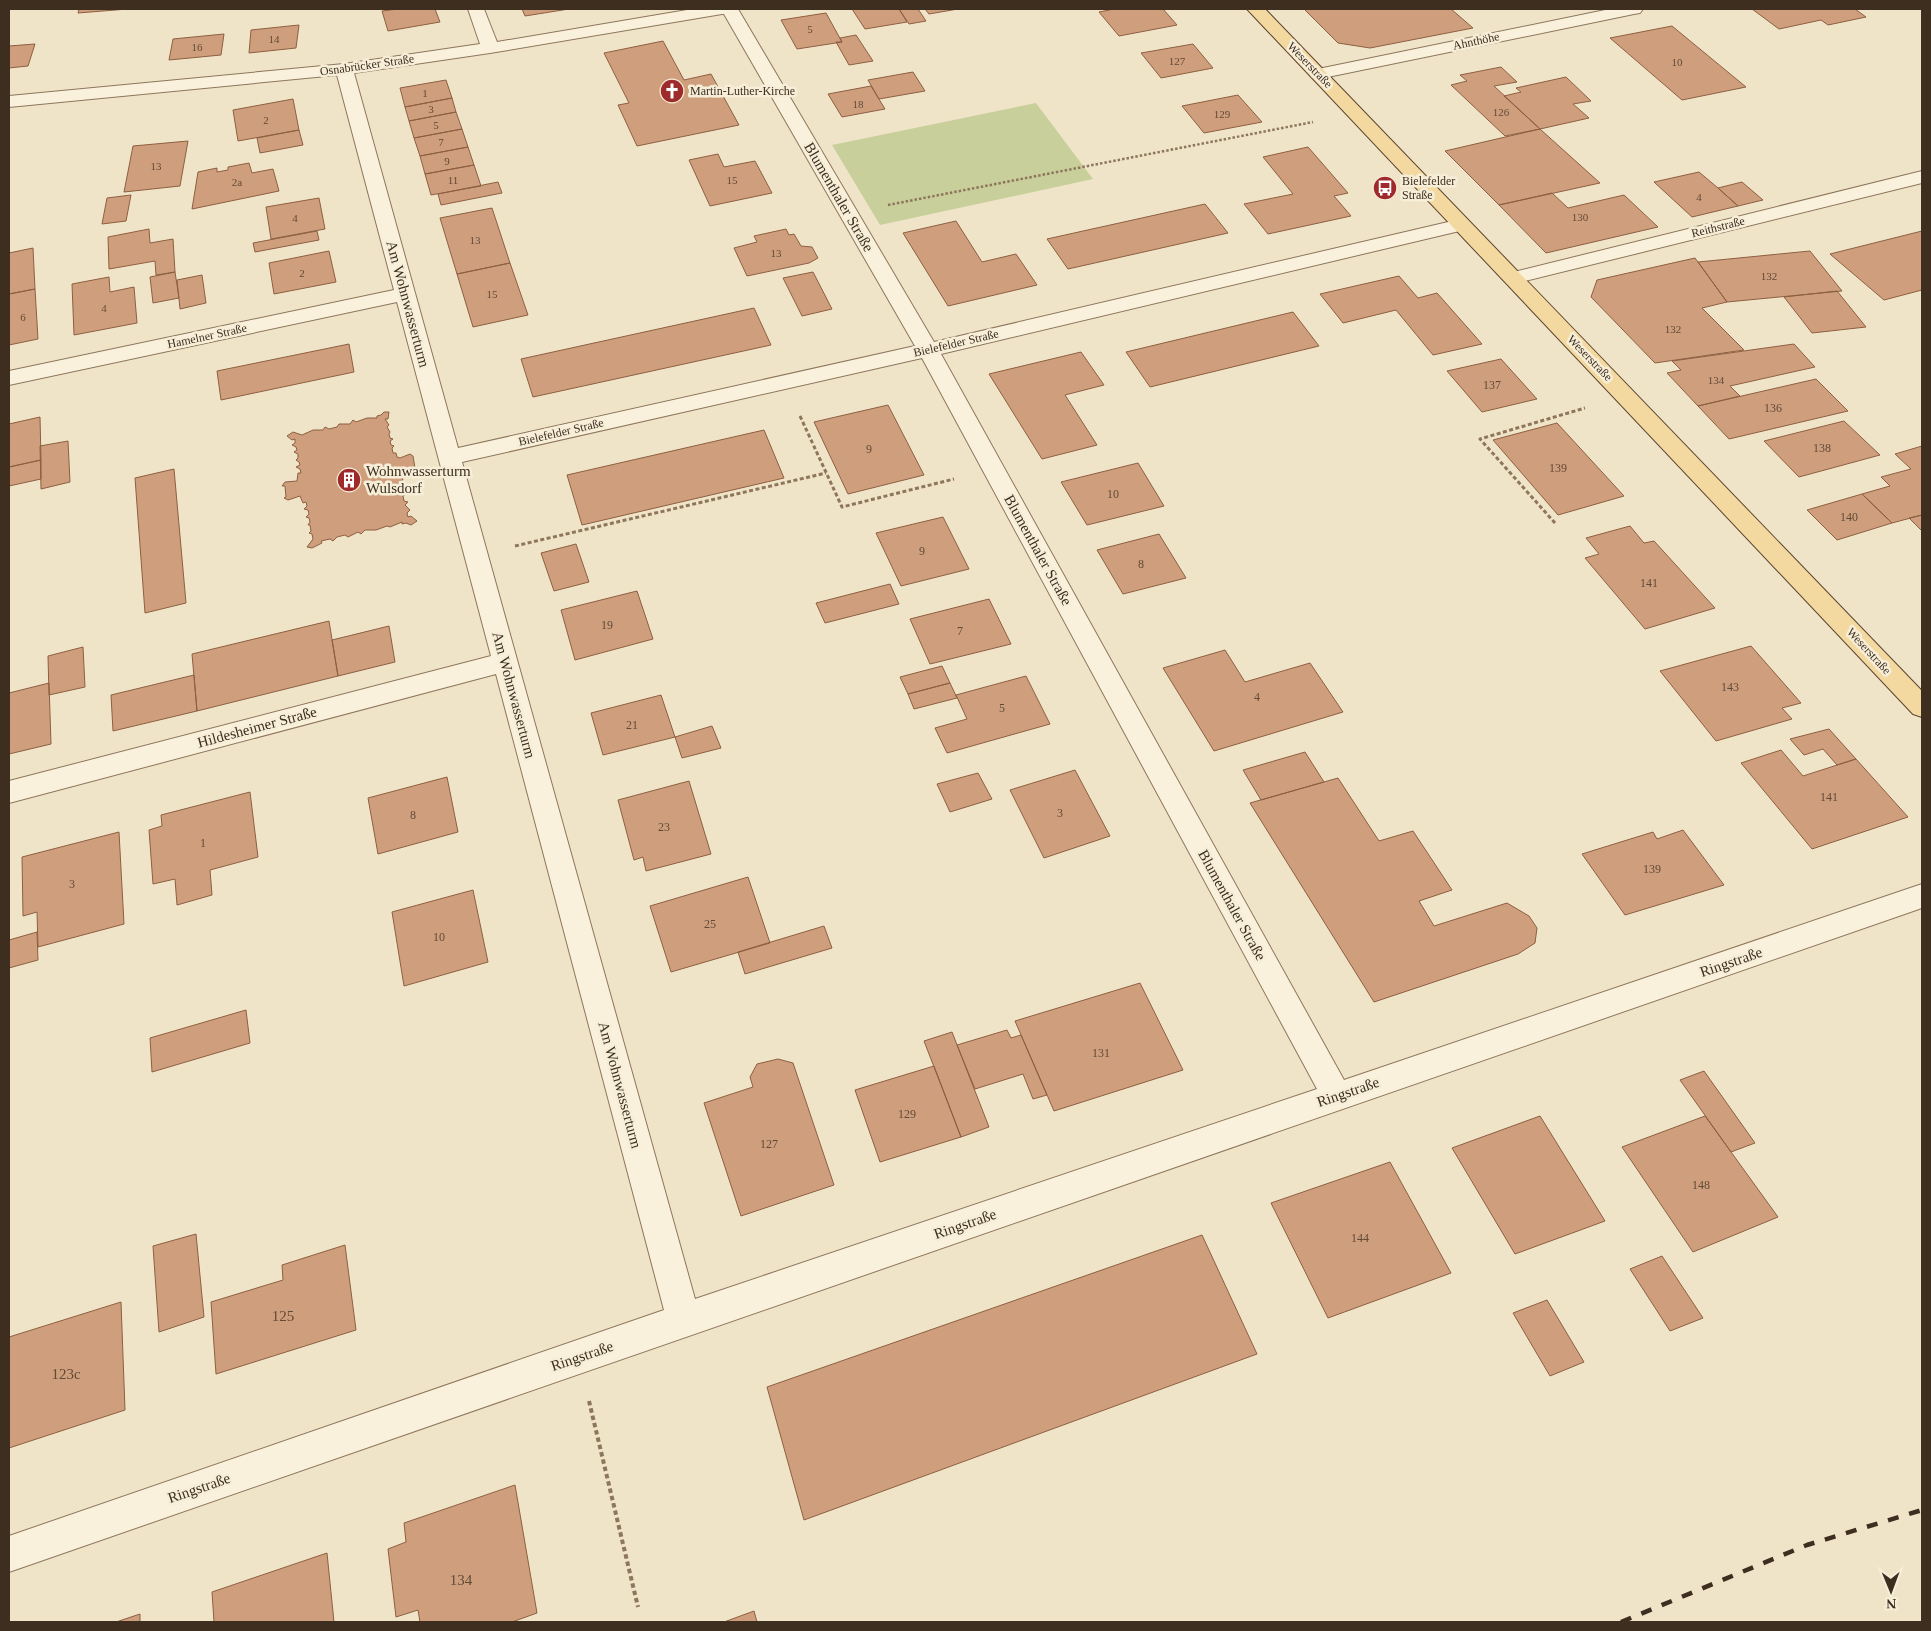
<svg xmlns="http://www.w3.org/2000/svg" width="1931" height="1631" font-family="Georgia,serif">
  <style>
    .green { fill: #c9cf9b }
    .building { fill: #cf9f7d; stroke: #8d5f41 }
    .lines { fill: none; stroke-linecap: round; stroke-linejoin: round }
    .minor-casing { stroke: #8d765c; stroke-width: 2 }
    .major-casing { stroke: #5b4430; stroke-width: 2 }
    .path-far2 { stroke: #8d765c; stroke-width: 2.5; stroke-dasharray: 2.5 2; stroke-linecap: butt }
    .path-far1 { stroke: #8d765c; stroke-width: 3; stroke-dasharray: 4 2.5; stroke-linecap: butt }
    .path { stroke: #8d765c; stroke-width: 4; stroke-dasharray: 4.5 3; stroke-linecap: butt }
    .minor { fill: #faf1dc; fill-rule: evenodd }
    .major { fill: #f3d9a0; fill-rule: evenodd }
    .rail { stroke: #3d2e20; stroke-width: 4.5; stroke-dasharray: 11 11; stroke-linecap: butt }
    .labels { text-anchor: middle; stroke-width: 5; stroke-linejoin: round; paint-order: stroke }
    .far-number-label { font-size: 11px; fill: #624a37 }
    .far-street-label { font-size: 12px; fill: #3d2e20; stroke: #f7eed8 }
    .far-poi-label { font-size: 12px; fill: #3d2e20; stroke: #f7eed8; text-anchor: start }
    .number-label { font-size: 12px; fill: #624a37 }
    .street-label { font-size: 15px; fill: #3d2e20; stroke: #f7eed8 }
    .poi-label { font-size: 15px; fill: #3d2e20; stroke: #f7eed8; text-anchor: start }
    .near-number-label { font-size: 15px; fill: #624a37 }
  </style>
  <rect width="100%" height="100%" fill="#f0e4c8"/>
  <path class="green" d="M1036 103 1093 179 880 225 832 145Z"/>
  <path class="building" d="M79 9H128L78 13Z
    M398 9H435L440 22 388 31 382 11Z
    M522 9H569L525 16Z
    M852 9H899L907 22 865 29Z
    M899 9H918L926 21 909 24Z
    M925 9H958L929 14Z
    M1114 9H1163L1177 25 1119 36 1099 12Z
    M1304 9H1451L1473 28 1370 48 1338 43Z
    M1752 9H1855L1866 17 1828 25 1821 20 1779 29Z
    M826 13 842 42 797 49 781 20Z
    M299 25 296 48 249 53 251 30Z
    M1672 26 1746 87 1682 100 1610 38Z
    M224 34 221 55 169 60 173 39Z
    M856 35 873 61 849 65 836 42H842L840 38Z
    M663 41 684 80 711 74 739 125 637 146 618 105 629 103 604 53Z
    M35 44 28 66 9 68V46Z
    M1193 44 1213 68 1161 78 1141 53Z
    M1501 67 1517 82 1494 86 1540 129 1505 136 1451 85 1467 81 1460 75Z
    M913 72 925 91 879 99 868 80Z
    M1566 77 1591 101 1573 104 1589 118 1540 129 1504 96 1521 92 1516 88Z
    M446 80 452 98 405 107 400 88Z
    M871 86 885 109 842 117 828 94Z
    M1238 95 1262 122 1204 133 1182 106Z
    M452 98 456 112 409 121 405 107Z
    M293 99 299 130 238 141 233 110Z
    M456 112 462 129 414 138 409 121Z
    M462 129 468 147 420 156 414 138Z
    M1540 129 1600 183 1499 205 1445 151Z
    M299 130 303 145 260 153 257 138Z
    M188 141 180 186 124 192 133 146Z
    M468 147 474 165 425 174 420 156Z
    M1308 147 1348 193 1334 196 1351 216 1268 234 1244 204 1293 194 1263 157Z
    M718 154 724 167 755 161 772 193 710 206 689 160Z
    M249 163 252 173 273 169 279 191 192 209 198 172 217 168V172L228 170V167Z
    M474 165 481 186 431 195 425 174Z
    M1699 172 1718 188 1738 206 1692 217 1654 182Z
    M498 182 502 193 441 205 438 194Z
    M1742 182 1763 200 1738 206 1718 188Z
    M1552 193 1568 208 1624 195 1658 227 1546 253 1499 205Z
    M131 195 126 221 102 224 107 198Z
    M319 198 325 229 271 239 266 207Z
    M1205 204 1228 233 1068 269 1047 239Z
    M492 208 510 263 457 274 440 218Z
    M956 221 982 262 1016 254 1037 285 948 306 903 233Z
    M149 229 150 243 173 239 175 272 156 275 155 261 109 269 108 237Z
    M786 229 789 235 794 234 801 246 812 247 818 258 809 263 747 276 734 248 757 242 754 236Z
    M317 231 319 240 255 252 253 243Z
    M1922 231V290L1884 300 1830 254Z
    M33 248 35 289 9 294V253Z
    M329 251 336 282 274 294 269 263Z
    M1810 251 1842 291 1727 302 1698 262Z
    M1695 258 1727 302 1702 308 1744 350 1655 363 1591 297 1597 280Z
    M510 263 528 315 473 327 457 274Z
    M175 272 179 298 153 303 150 277Z
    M813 272 832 309 802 316 783 278Z
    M202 275 206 303 180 309 177 280Z
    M1399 276 1418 298 1437 293 1482 344 1433 355 1396 310 1343 323 1320 294Z
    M109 277 110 292 134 287 137 323 74 335 72 284Z
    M35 289 38 339 9 345V294Z
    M1837 291 1866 327 1812 333 1784 297Z
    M754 308 771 345 533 397 521 359Z
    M1293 312 1319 346 1150 387 1126 352Z
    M349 344 354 372 221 400 217 371Z
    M1794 344 1815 367 1730 386 1740 396 1698 406 1667 373 1681 370 1672 361Z
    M1081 352 1104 385 1065 395 1097 445 1042 459 989 374Z
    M1501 359 1537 399 1482 412 1447 371Z
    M1816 379 1848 411 1729 439 1698 406Z
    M888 405 924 475 848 494 814 422Z
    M384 412H389L388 419H385L389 425 387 427 390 432 389 434 390 438 393 439 390 441 391 445 394 446 392 448 393 453H396L397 457 400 458 410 454 413 456 415 468 417 469 414 472 403 473 401 476 403 480 400 481 401 485 404 487 401 489 403 493 406 494 403 496 404 501 408 502 405 505 410 510 407 513 408 517 411 516 417 521 411 525 406 523 402 524V522L390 527 387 526 376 530H365L361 534 358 532 348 537 345 535 337 537 333 541 330 539 321 541 322 543 312 548 307 547 313 539 312 534 309 533 311 531 310 525H308L310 522 309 518 306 517 309 514 308 510 304 509 307 506 306 502 303 503 300 496 288 500 284 498 286 497 285 486H282L285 482 297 481 298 473H301L300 469 296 467 300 465 299 462 296 460 298 458V454L294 452 297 450 296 447 292 445 295 443V439L292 440 287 436 293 432 302 435 313 430H323L325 427 329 429 337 427 339 424H350L353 420 356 422 367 418H377V416L381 415Z
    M40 417 41 460 9 467V424Z
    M1844 421 1880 455 1799 477 1764 441Z
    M1557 423 1624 496 1558 515 1493 440Z
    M764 430 784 478 582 525 567 475Z
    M68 441 70 482 41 489 40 446Z
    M1922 446V515L1892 523 1862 494 1890 486 1881 477 1911 469 1895 454Z
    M41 460V479L9 486V467Z
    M1138 463 1164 506 1087 525 1061 482Z
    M174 469 186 603 145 613 135 478Z
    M1862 494 1892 523 1837 540 1807 510Z
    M1922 515V531L1909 518Z
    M943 517 969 569 901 586 876 533Z
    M1630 526 1644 543 1654 541 1715 608 1645 629 1585 558 1599 554 1586 538Z
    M1159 534 1186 578 1123 594 1097 550Z
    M576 544 589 582 554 591 541 553Z
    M890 584 899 604 825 623 816 603Z
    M637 591 653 639 575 660 561 610Z
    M989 599 1011 644 930 664 910 619Z
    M329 621 338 676 197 711 192 654Z
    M389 626 395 662 338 676 332 640Z
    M1751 646 1801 703 1782 708 1792 719 1716 741 1660 671Z
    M83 647 85 687 49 695 48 656Z
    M1225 650 1245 682 1310 663 1343 712 1214 751 1163 668Z
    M942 666 950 683 908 694 900 677Z
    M194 675 197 711 113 731 111 695Z
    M1026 676 1050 724 947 753 935 728 967 719 956 695Z
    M49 683 51 744 9 754V693Z
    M950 683 957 698 914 709 908 694Z
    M661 695 675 737 603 755 591 713Z
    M712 726 721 748 682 758 675 737Z
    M1829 729 1856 759 1837 765 1823 749 1804 755 1790 739Z
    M1781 750 1803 776 1856 759 1908 817 1812 849 1741 763Z
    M1305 752 1324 782 1261 800 1243 770Z
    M1075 770 1110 836 1044 858 1010 790Z
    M978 773 992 799 950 812 937 784Z
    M447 777 458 832 378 854 368 798Z
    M1338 778 1379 841 1413 831 1452 890 1419 901 1434 926 1507 903 1529 916 1537 928 1535 943 1518 954 1374 1002 1250 803Z
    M689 781 711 854 646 871 643 857 634 860 618 800Z
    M250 792 258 857 210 870 212 895 177 905 175 879 153 884 149 830 162 826 161 815Z
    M1683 830 1724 885 1625 915 1582 854 1653 832 1657 839Z
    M119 832 124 924 38 947 37 912 23 916 22 857Z
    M748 877 770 943 671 972 650 906Z
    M473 890 488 962 404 986 392 912Z
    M824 926 832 948 745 974 738 952Z
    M37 932 38 960 9 968V940Z
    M1140 983 1183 1070 1054 1111 1015 1021Z
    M246 1010 250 1043 152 1072 150 1038Z
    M1007 1030 1011 1038 1021 1035 1047 1095 1033 1099 1023 1074 975 1089 957 1045Z
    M952 1032 989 1127 961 1137 924 1041Z
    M778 1059 793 1063 834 1185 741 1216 704 1103 753 1087 750 1077 757 1064Z
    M934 1066 961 1137 880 1162 855 1090Z
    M1704 1071 1755 1143 1731 1152 1680 1080Z
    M1540 1116 1605 1221 1515 1254 1452 1148Z
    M1705 1116 1778 1217 1693 1252 1622 1147Z
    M1390 1162 1451 1273 1328 1318 1271 1203Z
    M196 1234 204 1317 159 1332 153 1246Z
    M1202 1235 1257 1354 804 1520 767 1387Z
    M345 1245 356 1330 216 1374 211 1302 283 1280 282 1265Z
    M1662 1256 1703 1318 1670 1331 1630 1269Z
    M1547 1300 1584 1362 1550 1376 1513 1313Z
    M121 1302 125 1410 9 1448V1337Z
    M515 1485 537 1613 512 1622H420L418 1610 396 1617 388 1549 406 1542 404 1523Z
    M327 1553 334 1622H214L212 1592Z
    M754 1611 757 1622H724Z
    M140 1614V1622H116Z"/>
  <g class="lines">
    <g class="minor-casing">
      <path id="minor" d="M468 9H484L497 42 693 9H738L934 342 1461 219 1468 221 1471 225 1468 229 941 354 1344 1080 1922 884V908L9 1572V1536L664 1310 496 674 9 803V781L491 656 397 302 9 385V371L394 290 337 75 9 107V96L344 64 480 44ZM722 14H724L915 346 458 448 354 73 490 53ZM922 358 1317 1089 695 1299 462 462Z
        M1610 9H1643L1640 13 1634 14 1318 79 1312 78 1309 74 1312 70 1318 69Z
        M1922 171V183L1513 284 1506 282 1503 278 1506 274Z"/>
    </g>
    <g class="major-casing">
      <path id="major" d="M1247 9H1265L1922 691V717L1913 714Z"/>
    </g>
    <path class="path-far2" d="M888 205 1313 122"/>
    <path class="path-far1" d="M800 416 842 507 954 479
      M1555 523 1480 439 1585 408
      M515 546 826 473"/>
    <path class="path" d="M589 1401 638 1607"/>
    <use href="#minor" class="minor"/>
    <use href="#major" class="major"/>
    <path class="rail" d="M1621 1622 1807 1545 1922 1510"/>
  </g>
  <defs>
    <g id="church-disc" transform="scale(1.25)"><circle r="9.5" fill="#9e2a2b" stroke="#f7eed8"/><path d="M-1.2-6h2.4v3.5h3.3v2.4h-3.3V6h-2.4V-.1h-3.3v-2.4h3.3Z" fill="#fff"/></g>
    <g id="bus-disc" transform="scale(1.25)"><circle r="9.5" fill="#9e2a2b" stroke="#f7eed8"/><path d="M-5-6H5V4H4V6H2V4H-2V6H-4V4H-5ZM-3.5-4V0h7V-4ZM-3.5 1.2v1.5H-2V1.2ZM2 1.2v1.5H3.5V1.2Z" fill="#fff"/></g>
    <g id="building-disc" transform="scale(1.25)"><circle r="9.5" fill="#9e2a2b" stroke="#f7eed8"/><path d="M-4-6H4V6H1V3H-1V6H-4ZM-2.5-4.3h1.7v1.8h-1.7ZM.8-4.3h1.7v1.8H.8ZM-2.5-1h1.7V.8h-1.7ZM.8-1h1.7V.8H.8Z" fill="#fff"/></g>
  </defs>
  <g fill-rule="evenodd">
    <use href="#church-disc" x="672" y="91"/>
    <use href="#bus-disc" x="1385" y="188"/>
    <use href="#building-disc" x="349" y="480"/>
  </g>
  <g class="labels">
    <g class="far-number-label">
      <text x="810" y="33">5</text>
      <text x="274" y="43">14</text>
      <text x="197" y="51">16</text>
      <text x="1177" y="65">127</text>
      <text x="1677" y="66">10</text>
      <text x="425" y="97">1</text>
      <text x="858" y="108">18</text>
      <text x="431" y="113">3</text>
      <text x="1501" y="116">126</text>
      <text x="1222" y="118">129</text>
      <text x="266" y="124">2</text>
      <text x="436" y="129">5</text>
      <text x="441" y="146">7</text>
      <text x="447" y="165">9</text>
      <text x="156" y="170">13</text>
      <text x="453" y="184">11</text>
      <text x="732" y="184">15</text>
      <text x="237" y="186">2a</text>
      <text x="1699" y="201">4</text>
      <text x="1580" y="221">130</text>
      <text x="295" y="222">4</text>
      <text x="475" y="244">13</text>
      <text x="776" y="257">13</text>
      <text x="302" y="277">2</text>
      <text x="1769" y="280">132</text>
      <text x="492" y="298">15</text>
      <text x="104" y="312">4</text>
      <text x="23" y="321">6</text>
      <text x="1673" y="333">132</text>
      <text x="1716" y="384">134</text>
    </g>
    <g class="far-street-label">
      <text transform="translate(1476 41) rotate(-12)" y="4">Ahnthöhe</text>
      <text transform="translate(367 65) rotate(-8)" y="4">Osnabrücker Straße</text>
      <text transform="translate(1310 65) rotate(46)" y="4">Weserstraße</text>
      <text transform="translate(1718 227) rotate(-14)" y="4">Reithstraße</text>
      <text transform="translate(207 336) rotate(-12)" y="4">Hamelner Straße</text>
      <text transform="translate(956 343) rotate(-13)" y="4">Bielefelder Straße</text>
      <text transform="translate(1590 358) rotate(46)" y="4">Weserstraße</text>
      <text transform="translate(561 432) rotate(-13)" y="4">Bielefelder Straße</text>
      <text transform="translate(1869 651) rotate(47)" y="4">Weserstraße</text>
    </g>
    <g class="far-poi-label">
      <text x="690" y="95">Martin-Luther-Kirche</text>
      <text x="1402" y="185">Bielefelder<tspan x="1402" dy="14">Straße</tspan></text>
    </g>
    <g class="number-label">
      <text x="1492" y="389">137</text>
      <text x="1773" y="412">136</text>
      <text x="1822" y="452">138</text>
      <text x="869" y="453">9</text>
      <text x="1558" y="472">139</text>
      <text x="1113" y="498">10</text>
      <text x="1849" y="521">140</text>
      <text x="922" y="555">9</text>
      <text x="1141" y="568">8</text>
      <text x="1649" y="587">141</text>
      <text x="607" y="629">19</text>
      <text x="960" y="635">7</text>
      <text x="1730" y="691">143</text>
      <text x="1257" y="701">4</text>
      <text x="1002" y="712">5</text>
      <text x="632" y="729">21</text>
      <text x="1829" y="801">141</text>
      <text x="1060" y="817">3</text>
      <text x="413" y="819">8</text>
      <text x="664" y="831">23</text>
      <text x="203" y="847">1</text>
      <text x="1652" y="873">139</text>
      <text x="72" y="888">3</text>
      <text x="710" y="928">25</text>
      <text x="439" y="941">10</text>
      <text x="1101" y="1057">131</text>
      <text x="907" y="1118">129</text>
      <text x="769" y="1148">127</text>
      <text x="1701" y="1189">148</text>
      <text x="1360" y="1242">144</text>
    </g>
    <g class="street-label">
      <text transform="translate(839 197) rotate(60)" y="5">Blumenthaler Straße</text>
      <text transform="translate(408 304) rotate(75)" y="5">Am Wohnwasserturm</text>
      <text transform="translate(1038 550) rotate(61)" y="5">Blumenthaler Straße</text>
      <text transform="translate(514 695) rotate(75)" y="5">Am Wohnwasserturm</text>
      <text transform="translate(257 727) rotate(-15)" y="5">Hildesheimer Straße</text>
      <text transform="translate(1232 905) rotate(61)" y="5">Blumenthaler Straße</text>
      <text transform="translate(1731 962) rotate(-19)" y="5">Ringstraße</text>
      <text transform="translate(620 1085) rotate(75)" y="5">Am Wohnwasserturm</text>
      <text transform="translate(1348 1092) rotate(-19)" y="5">Ringstraße</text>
      <text transform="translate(965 1224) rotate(-19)" y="5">Ringstraße</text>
      <text transform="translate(582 1356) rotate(-19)" y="5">Ringstraße</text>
      <text transform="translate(199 1488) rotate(-19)" y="5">Ringstraße</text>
    </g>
    <g class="poi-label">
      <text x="366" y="476">Wohnwasserturm<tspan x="366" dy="17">Wulsdorf</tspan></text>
    </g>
    <g class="near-number-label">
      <text x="283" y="1321">125</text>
      <text x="66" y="1379">123c</text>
      <text x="461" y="1585">134</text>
    </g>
  </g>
  <rect width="1931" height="1631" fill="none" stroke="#3d2e20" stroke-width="20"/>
  <g transform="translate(1891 1591) rotate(179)" stroke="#f7eed8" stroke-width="4" paint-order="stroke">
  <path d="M0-4L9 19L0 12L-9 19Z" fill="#3d2e20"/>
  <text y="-8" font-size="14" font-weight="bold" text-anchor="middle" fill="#3d2e20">N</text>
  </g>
</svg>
